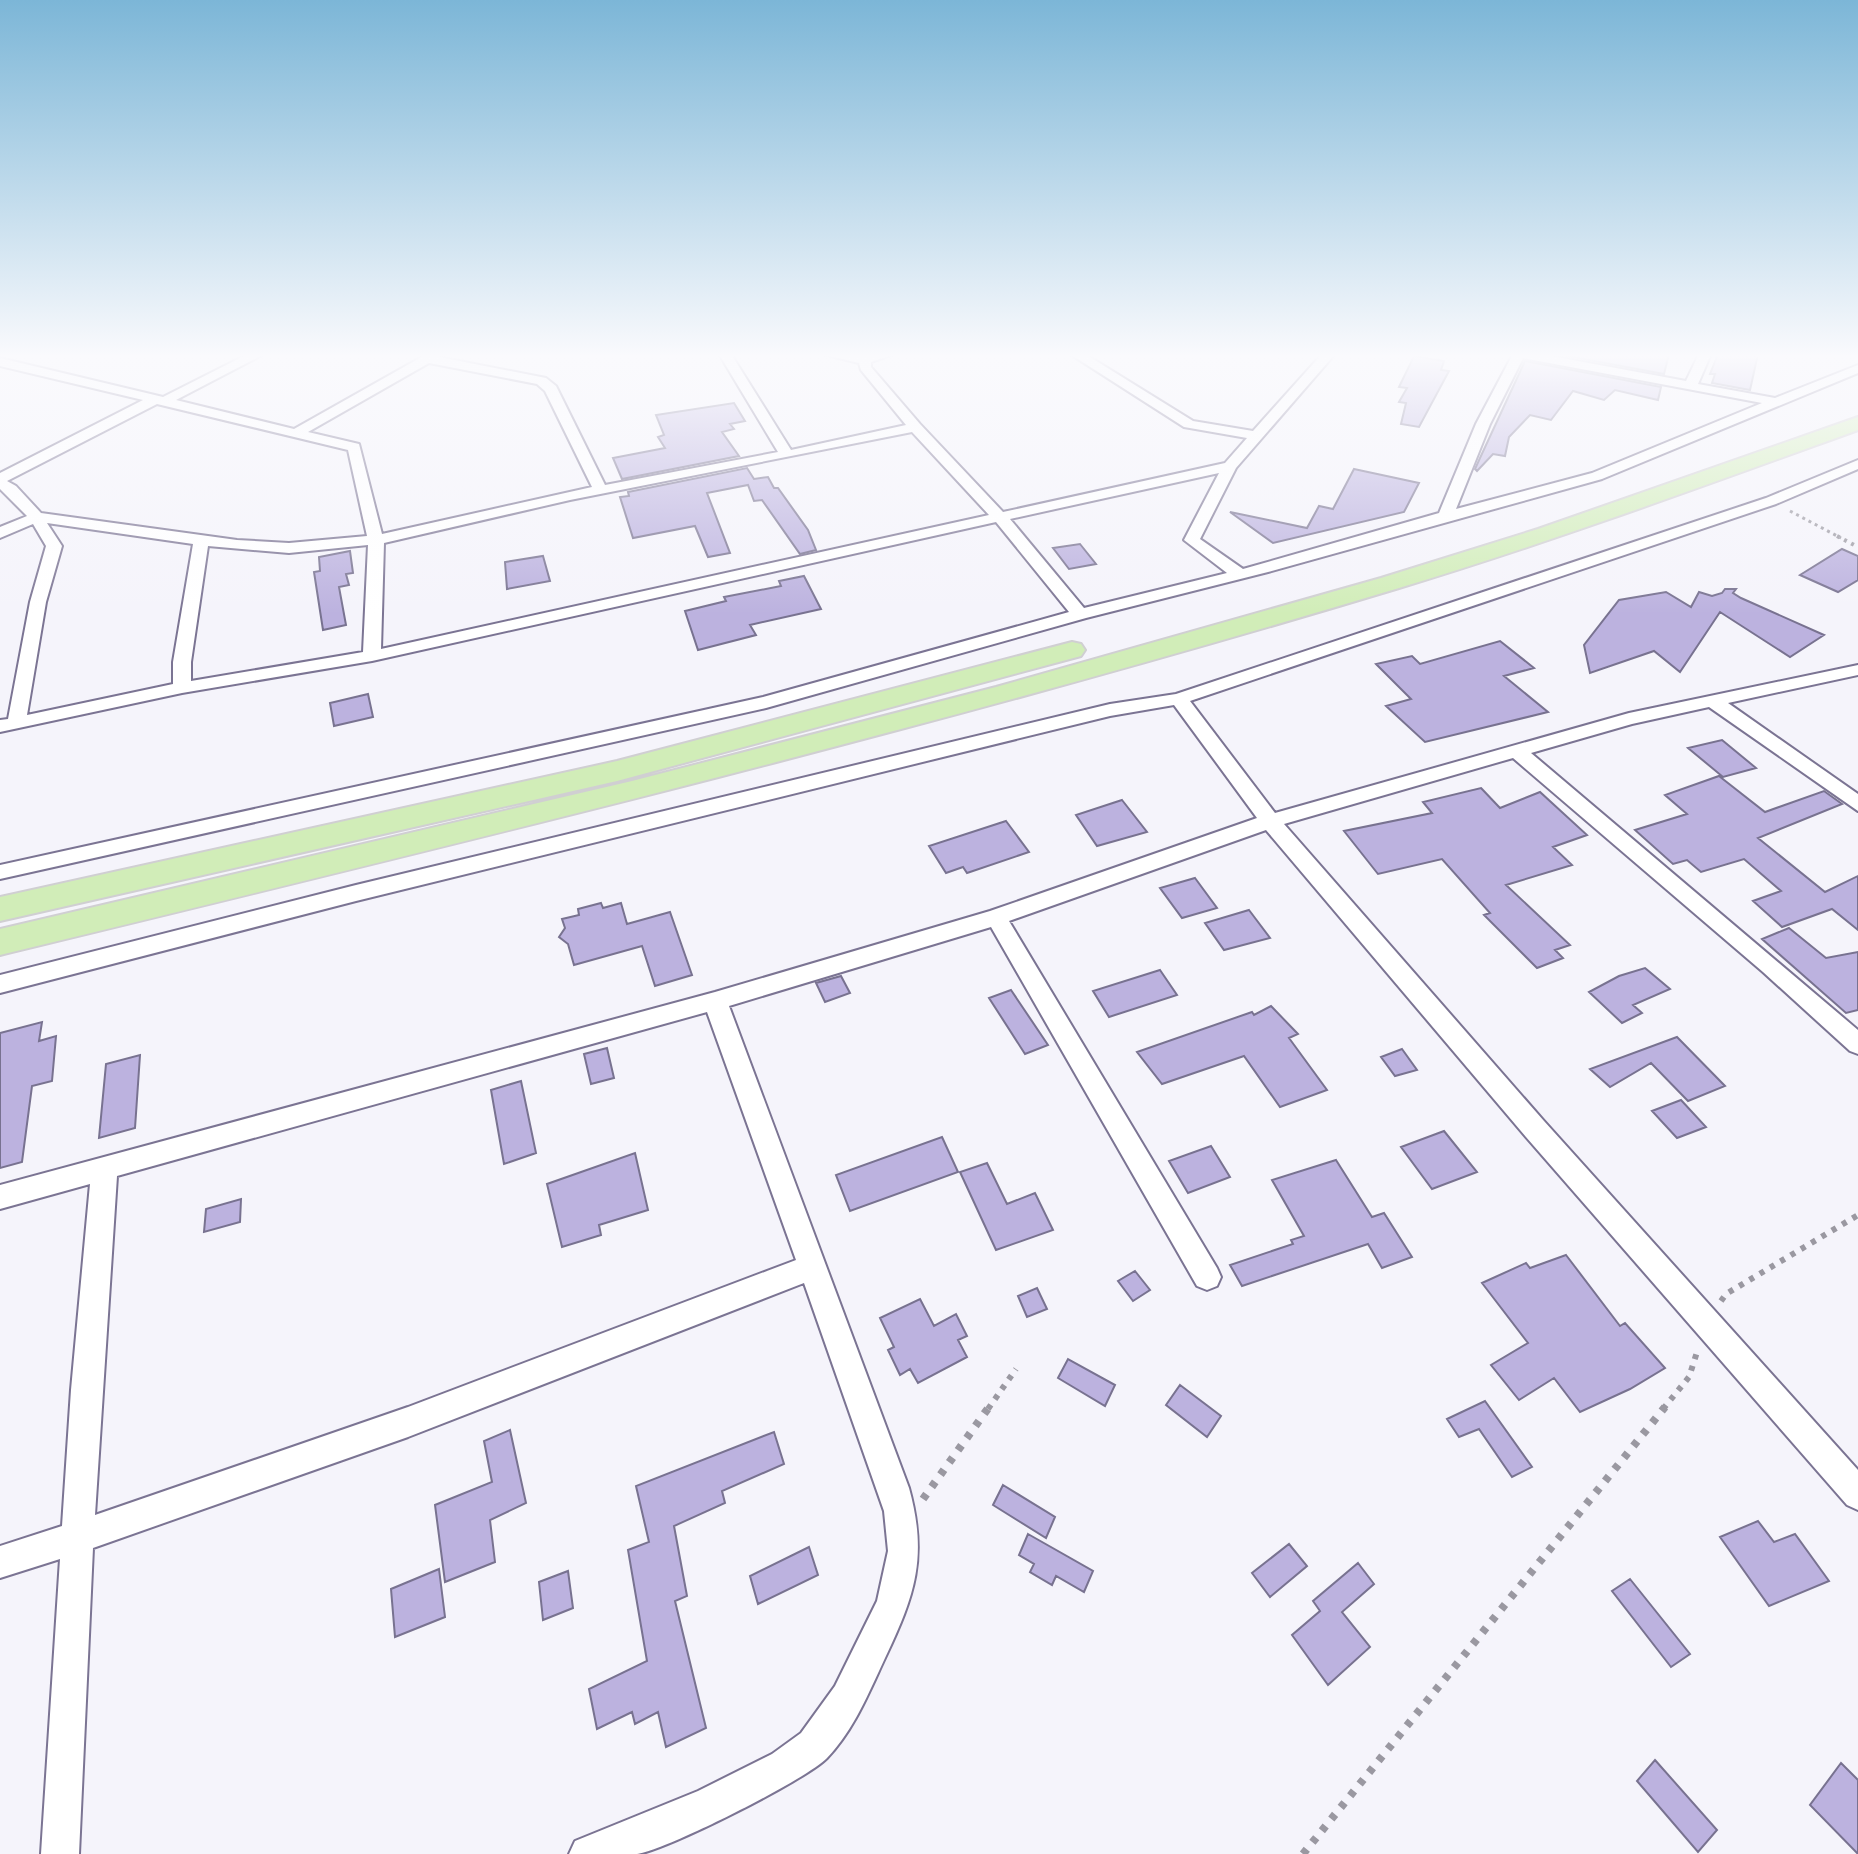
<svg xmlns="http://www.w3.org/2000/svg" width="1858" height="1854" font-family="Literata,serif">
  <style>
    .building { fill: #bcb2df; stroke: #787290; stroke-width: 2 }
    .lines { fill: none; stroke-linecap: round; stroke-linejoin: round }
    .street-casing { stroke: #7b7493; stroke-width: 4 }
    .primary-casing { stroke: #d0cfd2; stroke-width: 4 }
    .path-far3 { stroke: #9a98a1; stroke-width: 3; stroke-dasharray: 3 4; stroke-linecap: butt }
    .path-far2 { stroke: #9a98a1; stroke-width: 4; stroke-dasharray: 3 5; stroke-linecap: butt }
    .path-far1 { stroke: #9a98a1; stroke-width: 6; stroke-dasharray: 5 7; stroke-linecap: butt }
    .path { stroke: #9a98a1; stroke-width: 8; stroke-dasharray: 6 9; stroke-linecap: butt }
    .street { fill: #fff; fill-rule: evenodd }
    .primary { fill: #d1edb8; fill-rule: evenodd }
  </style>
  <rect width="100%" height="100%" fill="#f5f4fb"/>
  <path class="building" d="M1557 354H1669L1664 374Z
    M1718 354H1758L1750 390 1712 383 1715 374H1710Z
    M1414 356 1444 361 1441 370 1449 371 1419 427 1401 424 1406 403 1399 402 1407 388 1399 387Z
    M1525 361 1661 387 1658 400 1615 390 1604 400 1573 391 1551 420 1530 415 1509 437 1505 456 1493 454 1477 471 1475 469 1480 458Z
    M734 403 745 421 730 424 734 429 722 432 739 456 622 479 613 458 665 448 658 437 664 435 656 415Z
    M747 468 754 479 768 477 774 488H778L808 530 816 550 800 554 762 500 754 501 748 485 707 493 730 553 708 557 695 526 633 538 620 497 629 496 628 492Z
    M1354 469 1419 483 1404 512 1273 543 1230 512 1307 528 1319 506 1333 509Z
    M1080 544 1096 564 1069 569 1053 548Z
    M1842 549 1858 556V580L1838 592 1800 575Z
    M350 551 353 573 346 574 349 585 339 587 346 625 323 630 314 572 320 571 319 557Z
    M543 556 550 581 507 589 505 562Z
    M804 576 821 609 750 625 756 635 698 650 685 611 726 601 724 597 781 586 779 581Z
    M1725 589H1736L1733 593 1741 598 1824 635 1790 657 1720 612 1680 672 1654 651 1590 673 1584 645 1619 600 1666 592 1691 607 1699 592 1712 596 1722 593Z
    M1500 641 1534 668 1504 676 1548 712 1425 742 1386 706 1411 699 1376 664 1412 656 1420 664Z
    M368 694 373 717 334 726 330 703Z
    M1722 740 1756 768 1723 777 1688 748Z
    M1719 776 1765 812 1824 791 1842 804 1758 838 1825 892 1858 876V930L1832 909 1782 927 1753 901 1781 891 1744 859 1701 872 1687 860 1673 864 1635 830 1687 814 1665 795Z
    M1481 788 1500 808 1540 792 1587 835 1553 847 1572 865 1506 885 1570 945 1555 950 1563 958 1537 968 1484 915 1490 913 1442 859 1378 874 1344 831 1432 813 1423 802Z
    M1122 800 1147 832 1097 846 1076 815Z
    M1006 821 1029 852 967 873 963 867 946 873 929 846Z
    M1195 878 1217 908 1182 918 1160 888Z
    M601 903 603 908 621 903 627 924 670 912 692 975 655 986 642 946 574 965 568 944 559 937 565 928 562 919 579 915 578 909Z
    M1249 910 1270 938 1224 950 1205 923Z
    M1789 928 1826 958 1858 952V1010L1846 1013 1762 939Z
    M1645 968 1670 989 1633 1005 1642 1013 1622 1023 1589 992 1619 976Z
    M1160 970 1177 995 1109 1017 1093 991Z
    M841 976 850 993 825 1002 816 983Z
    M1011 990 1048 1045 1025 1054 989 998Z
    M1271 1006 1298 1034 1289 1038 1327 1090 1280 1107 1244 1056 1162 1084 1137 1052 1252 1012 1254 1015Z
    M42 1022 39 1041 56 1036 52 1081 32 1086 22 1162 0 1168V1033Z
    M1677 1037 1725 1086 1688 1101 1651 1063 1610 1087 1590 1069Z
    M607 1048 614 1078 591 1084 584 1054Z
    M1402 1049 1417 1070 1395 1076 1381 1057Z
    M140 1055 135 1128 99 1138 106 1064Z
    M521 1081 536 1153 504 1164 491 1090Z
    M1681 1100 1706 1127 1677 1138 1652 1111Z
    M1444 1131 1477 1172 1432 1189 1401 1147Z
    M942 1137 958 1172 850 1211 836 1175Z
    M1211 1146 1230 1177 1188 1193 1169 1161Z
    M635 1153 648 1210 599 1225 601 1235 562 1247 547 1184Z
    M1336 1160 1372 1217 1384 1213 1412 1257 1382 1268 1368 1244 1242 1286 1230 1265 1293 1244 1291 1240 1304 1236 1272 1180Z
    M987 1163 1007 1204 1035 1193 1053 1230 996 1250 960 1172Z
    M241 1199 240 1222 204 1232 206 1209Z
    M1566 1255 1620 1326 1625 1323 1665 1368 1630 1389 1580 1412 1554 1378 1519 1400 1491 1365 1528 1343 1482 1283 1526 1263 1530 1268Z
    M1135 1271 1150 1290 1133 1301 1118 1281Z
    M1037 1288 1047 1309 1027 1317 1018 1296Z
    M920 1299 934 1326 956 1314 967 1336 958 1340 967 1357 918 1383 910 1369 900 1375 888 1350 894 1347 880 1318Z
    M1068 1359 1115 1385 1105 1406 1058 1378Z
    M1180 1385 1221 1416 1207 1437 1166 1405Z
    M1485 1401 1532 1467 1512 1477 1479 1429 1459 1437 1447 1419Z
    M510 1430 526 1503 490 1520 495 1562 445 1582 435 1505 492 1482 484 1441Z
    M774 1432 784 1464 722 1491 725 1503 674 1526 687 1596 675 1601 706 1728 666 1747 658 1712 635 1724 632 1712 597 1729 589 1689 647 1661 628 1550 649 1542 636 1486Z
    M1003 1485 1055 1517 1046 1538 993 1505Z
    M1758 1521 1774 1542 1795 1534 1829 1581 1769 1606 1720 1537Z
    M1028 1534 1093 1571 1084 1592 1056 1576 1052 1585 1030 1572 1034 1564 1019 1555Z
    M1289 1544 1307 1566 1270 1597 1252 1573Z
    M809 1547 818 1575 758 1604 750 1576Z
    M1358 1563 1374 1584 1342 1612 1370 1647 1328 1685 1292 1635 1320 1611 1313 1601Z
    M439 1569 445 1617 395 1637 391 1589Z
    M568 1571 573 1608 543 1620 539 1582Z
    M1630 1579 1690 1654 1671 1667 1612 1591Z
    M1655 1760 1717 1830 1698 1852 1637 1781Z
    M1841 1763 1858 1780V1854L1810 1805Z"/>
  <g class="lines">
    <g class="street-casing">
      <path id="street" d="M248 354H264L176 400 294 429 427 354H442L439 357 546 378 556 386 605 485 778 452 719 354H731L791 450 906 425 861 370 859 363 822 354H894L871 362V367L920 424 1003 512 1225 463 1247 438 1184 427 1070 354H1085L1193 421 1253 431 1322 354H1335L1236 468 1200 539 1243 569 1439 513 1476 424 1513 354H1540L1686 381 1699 354H1711L1698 384 1775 398 1858 365V373L1602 479 1268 572 1086 618 766 708 0 879V865L763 697 1069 612 996 522 372 661 182 693 0 732V720L8 719 30 602 46 546 33 524 0 538V527L27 516 0 489V473L143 400 0 366V358L163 397ZM1523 358 1762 403 1592 473 1456 509 1490 424ZM429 363 537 384 545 391 592 487 382 534 359 444 308 432ZM157 404 348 450 367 536 289 543 237 540 41 513 16 486 7 481ZM912 432 989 515 381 649 384 543 570 500ZM1219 473 1184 540 1227 573 1084 608 1010 519ZM47 523 193 544 173 662V684L27 715 46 602 62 546ZM368 545 363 652 191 681V662L208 546 289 553Z
        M1858 460V469L1776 504 1190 701 1275 813 1629 713 1858 665V675L1728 703 1858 794V811L1709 707 1632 724 1531 753 1858 1030V1054L1850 1051 1763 972 1513 758 1284 824 1544 1121 1858 1470V1510L1847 1505 1526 1137 1266 830 1009 921 1217 1268 1221 1277 1217 1286 1207 1290 1197 1286 991 927 729 1006 909 1488C928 1557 915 1595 885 1658 869 1692 854 1730 827 1758 807 1779 665 1851 637 1854 615 1854 591 1854 569 1854L575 1841 698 1791 772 1754 801 1733 835 1686 877 1601 888 1551 884 1511 804 1283 408 1437 93 1548 79 1854H41L60 1559 0 1578V1546L62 1526 71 1390 90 1184 0 1209V1185L715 992 990 911 1257 818 1174 705 1110 716 356 901 0 993V975L356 885 1110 704 1176 694 1766 498ZM707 1012 796 1260 408 1407 95 1515 117 1176Z"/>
    </g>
    <g class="primary-casing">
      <path id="primary" d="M1858 417V430C1706 485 1554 541 1399 588 937 728 469 841 0 955V929L632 781 996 687 1381 578 1538 529Z
        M1072 642 1081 644 1085 650 1081 656 617 781 0 921V897L617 761Z"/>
    </g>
    <path class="path-far3" d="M1790 511 1841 538"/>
    <path class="path-far2" d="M1837 536 1858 547"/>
    <path class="path-far1" d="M1721 1301 1726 1294 1858 1215
      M988 1409 1016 1369
      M1663 1409 1689 1377 1698 1349"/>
    <path class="path" d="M923 1499 989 1407
      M1303 1854 1665 1407"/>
    <use href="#street" class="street"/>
    <use href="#primary" class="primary"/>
  </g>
  <linearGradient id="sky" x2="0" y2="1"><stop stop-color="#7cb6d7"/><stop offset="0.58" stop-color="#fafafd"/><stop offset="1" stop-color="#fafafd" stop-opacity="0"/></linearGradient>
  <rect width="1858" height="614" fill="url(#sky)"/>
</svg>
